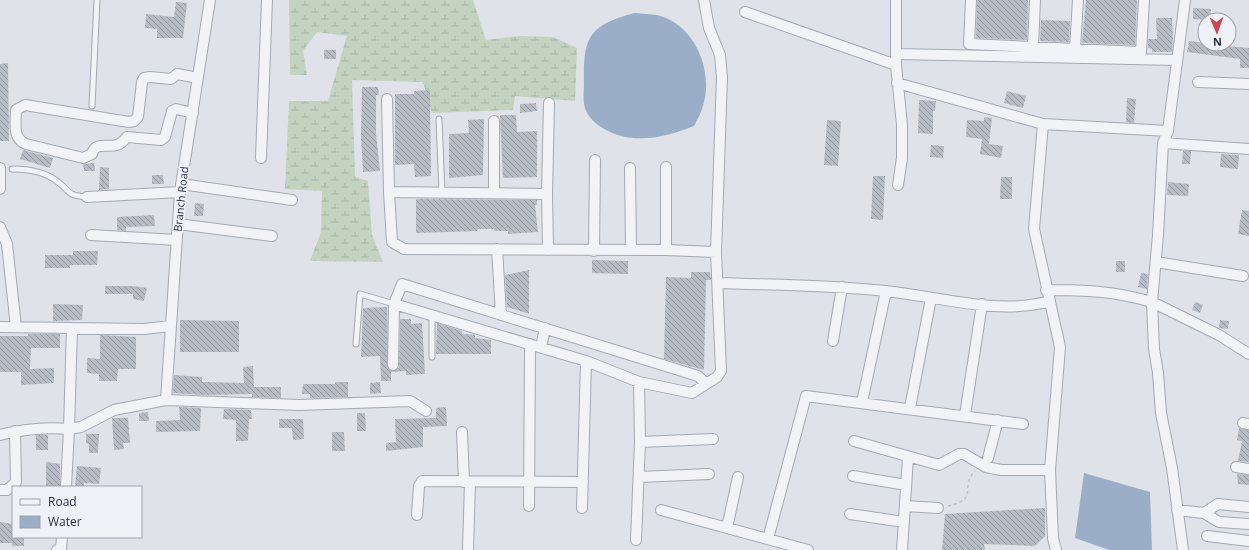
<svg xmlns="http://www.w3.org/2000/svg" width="1249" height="550" font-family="'Open Sans',sans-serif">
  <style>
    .wetland { fill: url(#wetland-marsh) }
    .water { fill: #9aafc7 }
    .building { fill: url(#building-back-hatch) }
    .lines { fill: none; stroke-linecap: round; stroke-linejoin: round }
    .lane-casing { stroke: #a4a9b2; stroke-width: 7 }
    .street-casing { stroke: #a4a9b2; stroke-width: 12 }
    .path { stroke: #bdc0c6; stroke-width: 1.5; stroke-dasharray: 3 3; stroke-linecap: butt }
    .lane { stroke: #f1f3f6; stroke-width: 5 }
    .street { stroke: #f1f3f6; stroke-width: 10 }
    .labels { text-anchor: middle; stroke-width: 3.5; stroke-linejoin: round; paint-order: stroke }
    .street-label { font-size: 11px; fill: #282f3e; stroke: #eef1f5 }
  </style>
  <defs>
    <pattern id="wetland-marsh" width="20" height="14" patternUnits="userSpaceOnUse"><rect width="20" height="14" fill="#c4d2c0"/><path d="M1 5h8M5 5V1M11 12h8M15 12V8" fill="none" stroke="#a8b5a6"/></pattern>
    <pattern id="building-back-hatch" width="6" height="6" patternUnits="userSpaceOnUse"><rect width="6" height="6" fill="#b6bbc4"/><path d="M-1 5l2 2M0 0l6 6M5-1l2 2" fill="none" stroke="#9498a1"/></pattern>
  </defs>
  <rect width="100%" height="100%" fill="#dfe2e8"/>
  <path class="wetland" d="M289 0H473L486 40 519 36 553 37 577 48 575 101 515 96 513 110 432 113 423 82 352 80 355 177 368 181 372 235 383 262 310 261 321 232 322 191 285 189 289 101H328L347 36 317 32 303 51 307 75H290Z"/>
  <path class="water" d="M635 13C642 14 650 14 657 15 695 24 714 71 703 106 701 113 697 120 694 126 664 138 630 146 601 127 592 121 585 113 584 103 583 97 584 90 584 84 583 38 588 25 635 13Z
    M1084 473 1150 492 1152 550H1109L1075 538Z"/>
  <path class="building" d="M977 0H1028L1027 40 976 38Z
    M1086 0H1137L1135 45 1082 43Z
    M176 2 187 3 183 38H157V29L145 28 146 14 174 17Z
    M1193 8 1211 9 1210 20 1193 19Z
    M1156 18H1172L1173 39 1172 52H1152V49L1148 48V39H1157Z
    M1041 20 1070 21 1069 42 1040 41Z
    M1189 41 1205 43V44L1249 48V68H1240V59L1187 52Z
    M324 50H336V59H324Z
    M8 63 9 141H0V64Z
    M362 87H378L379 95H376V133L380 171 363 172 361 137Z
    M430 90 431 176 415 177 414 164 395 165V94H414V91Z
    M1007 91 1026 96 1023 108 1004 103Z
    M1127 98 1136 99 1134 123 1126 122Z
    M919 100 936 101 935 111H933V134L918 133Z
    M536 103 537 111 520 113V104Z
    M500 115H516L517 132 537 131V177L503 178Z
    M984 117 992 118 989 144 1003 146 1001 158 980 154 982 139 966 137 967 120 984 121Z
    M484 119 483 175 449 178V134L469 133 468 120Z
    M827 120 841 121 838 166 824 165Z
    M931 145 944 146 943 158 930 157Z
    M23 150 53 158 50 168 20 159Z
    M1183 151H1191L1190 164H1182Z
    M1221 154 1239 155 1238 169 1220 167Z
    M94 163 95 171H84L83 164Z
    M100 167 109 168V189L99 190Z
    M152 175H163L164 184H152Z
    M873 176H885L883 220 871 219Z
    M1001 177H1012V199H1000Z
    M1168 182 1189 184 1188 196 1167 195Z
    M416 199 537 200V205H535L538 232 508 234V231H495L494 229H478V231L416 233Z
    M195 203 204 204 203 216H194Z
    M1242 210 1249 211V236L1238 234Z
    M154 215 155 226 126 227V231L117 230V217Z
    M73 251H98L97 265H70V268H45V255H73Z
    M592 260 628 261V274L592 273Z
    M1116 261H1125V272H1116Z
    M529 270V314L507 307 505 275Z
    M691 272H710L711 280H706L704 370 664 359 666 277 691 278Z
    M1141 273 1148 274 1147 289 1138 287Z
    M105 286H133L147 288 144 301 133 299V294H105Z
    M1195 302 1203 305 1200 313 1192 310Z
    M53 304 83 305 82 320 53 321Z
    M387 307 388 368 393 371 399 368 400 319H411V324L422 323 425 374 406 375V371L391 372V381H381L380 356 361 357 363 308Z
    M180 320 239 321V352H180Z
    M1220 320 1229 321 1228 329 1219 328Z
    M437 323 462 331V334L475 335V338L491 340V354H436Z
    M28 334H60V348H31L30 369 54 368V383L21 385V372H0V336H28Z
    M100 335 136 337V369H118L117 381H99V374L87 373V358L100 359Z
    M253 366 254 387H281V398L252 397V394L204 395 173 393 174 375 202 377V382L244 383 243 367Z
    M335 382H348V397L310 398V394H302L303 384H335Z
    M380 382 381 393 370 394V383Z
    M179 407 201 408 200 431 156 432V421L180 420Z
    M446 407 447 426 423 427V447L386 451V443L396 442 395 419 436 418V408Z
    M224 409 251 410 252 419H249L248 441H236V420L223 419Z
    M148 412 149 421H139V413Z
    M357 413H365L366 431H357Z
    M112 418H128L130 443H123L124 449 114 450Z
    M279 419H303L304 439 293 440 292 428H279Z
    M1239 428 1249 430V462L1238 461 1242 441 1237 440Z
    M332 432H344L345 451H332Z
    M86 434H99L98 453H89V444L86 443Z
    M36 435H48V450H36Z
    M46 462 60 464V487H46Z
    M77 466 101 468 99 484 84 483V487H75Z
    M1237 474 1249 475V485L1238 484Z
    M1045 508V536L1035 546 984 544 985 550H942L945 514Z
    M0 522 13 524V537H24V546H12V543H0Z"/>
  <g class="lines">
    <g class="lane-casing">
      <path id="lane" d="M92 106 97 0
        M439 119 442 193
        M12 169C27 169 46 172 58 182 72 193 66 195 87 197
        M432 315V357
        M356 344 360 294 394 304"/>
    </g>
    <g class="street-casing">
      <path id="street" d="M896 0V65L902 125V158L898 185
        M971 0 969 44 1141 52 1144 0
        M1185 0 1168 131 1163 143 1158 235 1152 302 1219 335 1249 354
        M745 12 896 65
        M1033 47 1035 0
        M1075 49 1078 0
        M896 54 1177 60
        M1198 82 1249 84
        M897 83 1043 124 1168 131
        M387 99 389 192
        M193 113 176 109 172 111 165 137 161 140 127 137C124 140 121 144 117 145 107 148 95 141 92 154L83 158 26 144C12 138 16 124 16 110L25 105 129 122 134 121 138 117 142 82 144 78 150 77 171 79 177 74 198 78
        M1043 124 1034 229 1060 347 1050 470 1053 538 1056 550
        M1163 143 1249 149
        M261 158 267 0
        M666 167V250
        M0 168V189
        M630 168 631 250
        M181 184 292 200
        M494 193V121
        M547 194 549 103
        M87 197 180 192
        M178 224 272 236
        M0 227 7 244 16 327
        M91 235 177 240
        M497 249 501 315
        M548 250 547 194 389 192 392 242 404 249 666 250 716 252 722 77 720 55 709 28 704 0
        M594 251 595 160
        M1156 262 1243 276
        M718 283C774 285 830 285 885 291 938 296 997 316 1050 301
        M1046 290C1086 290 1114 291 1152 302L1154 349 1158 373 1161 413 1172 468 1183 550
        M394 304 586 361 639 382 692 393 717 377 721 371 716 252
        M0 327 144 329 171 326
        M833 341 842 287
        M541 347 545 328
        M393 365 394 304 402 284 698 376 706 384
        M166 400 180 192 210 0
        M862 402 886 291
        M910 408 931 298
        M965 415 982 304
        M1243 423 1249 424
        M462 432 464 482
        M0 435C23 429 45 427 69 429L72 328
        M854 441 939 465 959 454H964L986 467 1001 470H1050
        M640 442 713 439
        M988 458 998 420
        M1236 467 1249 469
        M853 476 906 485
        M639 477 709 474
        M66 487 69 429 81 427 114 410 166 400 299 405 410 401 426 411
        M0 490H7L16 482 15 431
        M529 506 530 344
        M905 506 938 508
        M582 508 586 361
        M661 510 808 550
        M1177 510 1204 513 1219 522 1249 524
        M1204 513 1218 504 1249 507
        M850 514 904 522
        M417 515 419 486 422 481 583 482
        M727 528 738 477
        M1207 536 1249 541
        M768 539 806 396 1023 424
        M636 540 640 442 639 382
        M57 550 61 549 62 537
        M468 550 470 482
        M902 550 908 457"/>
    </g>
    <path class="path" d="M948 506C980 499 959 487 975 471"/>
    <use href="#lane" class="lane"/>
    <use href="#street" class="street"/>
  </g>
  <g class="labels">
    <g class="street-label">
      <text transform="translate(181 199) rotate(-84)" y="4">Branch Road</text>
    </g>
  </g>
  <rect x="12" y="486" width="130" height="52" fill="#eef1f5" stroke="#9fa3ac"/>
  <rect x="20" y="499" width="20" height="6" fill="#f1f3f6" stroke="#9fa3ac"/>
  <text x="48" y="506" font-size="12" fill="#282f3e">Road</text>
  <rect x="20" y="516" width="20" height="12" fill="#9aafc7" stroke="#9fa3ac"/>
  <text x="48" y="526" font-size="12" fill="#282f3e">Water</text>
  <g transform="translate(1217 32) rotate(178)"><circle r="19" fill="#eef1f5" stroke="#9fa3ac"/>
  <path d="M0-3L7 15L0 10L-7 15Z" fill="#cb4555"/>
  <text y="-6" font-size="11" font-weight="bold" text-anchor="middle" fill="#282f3e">N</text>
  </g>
</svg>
